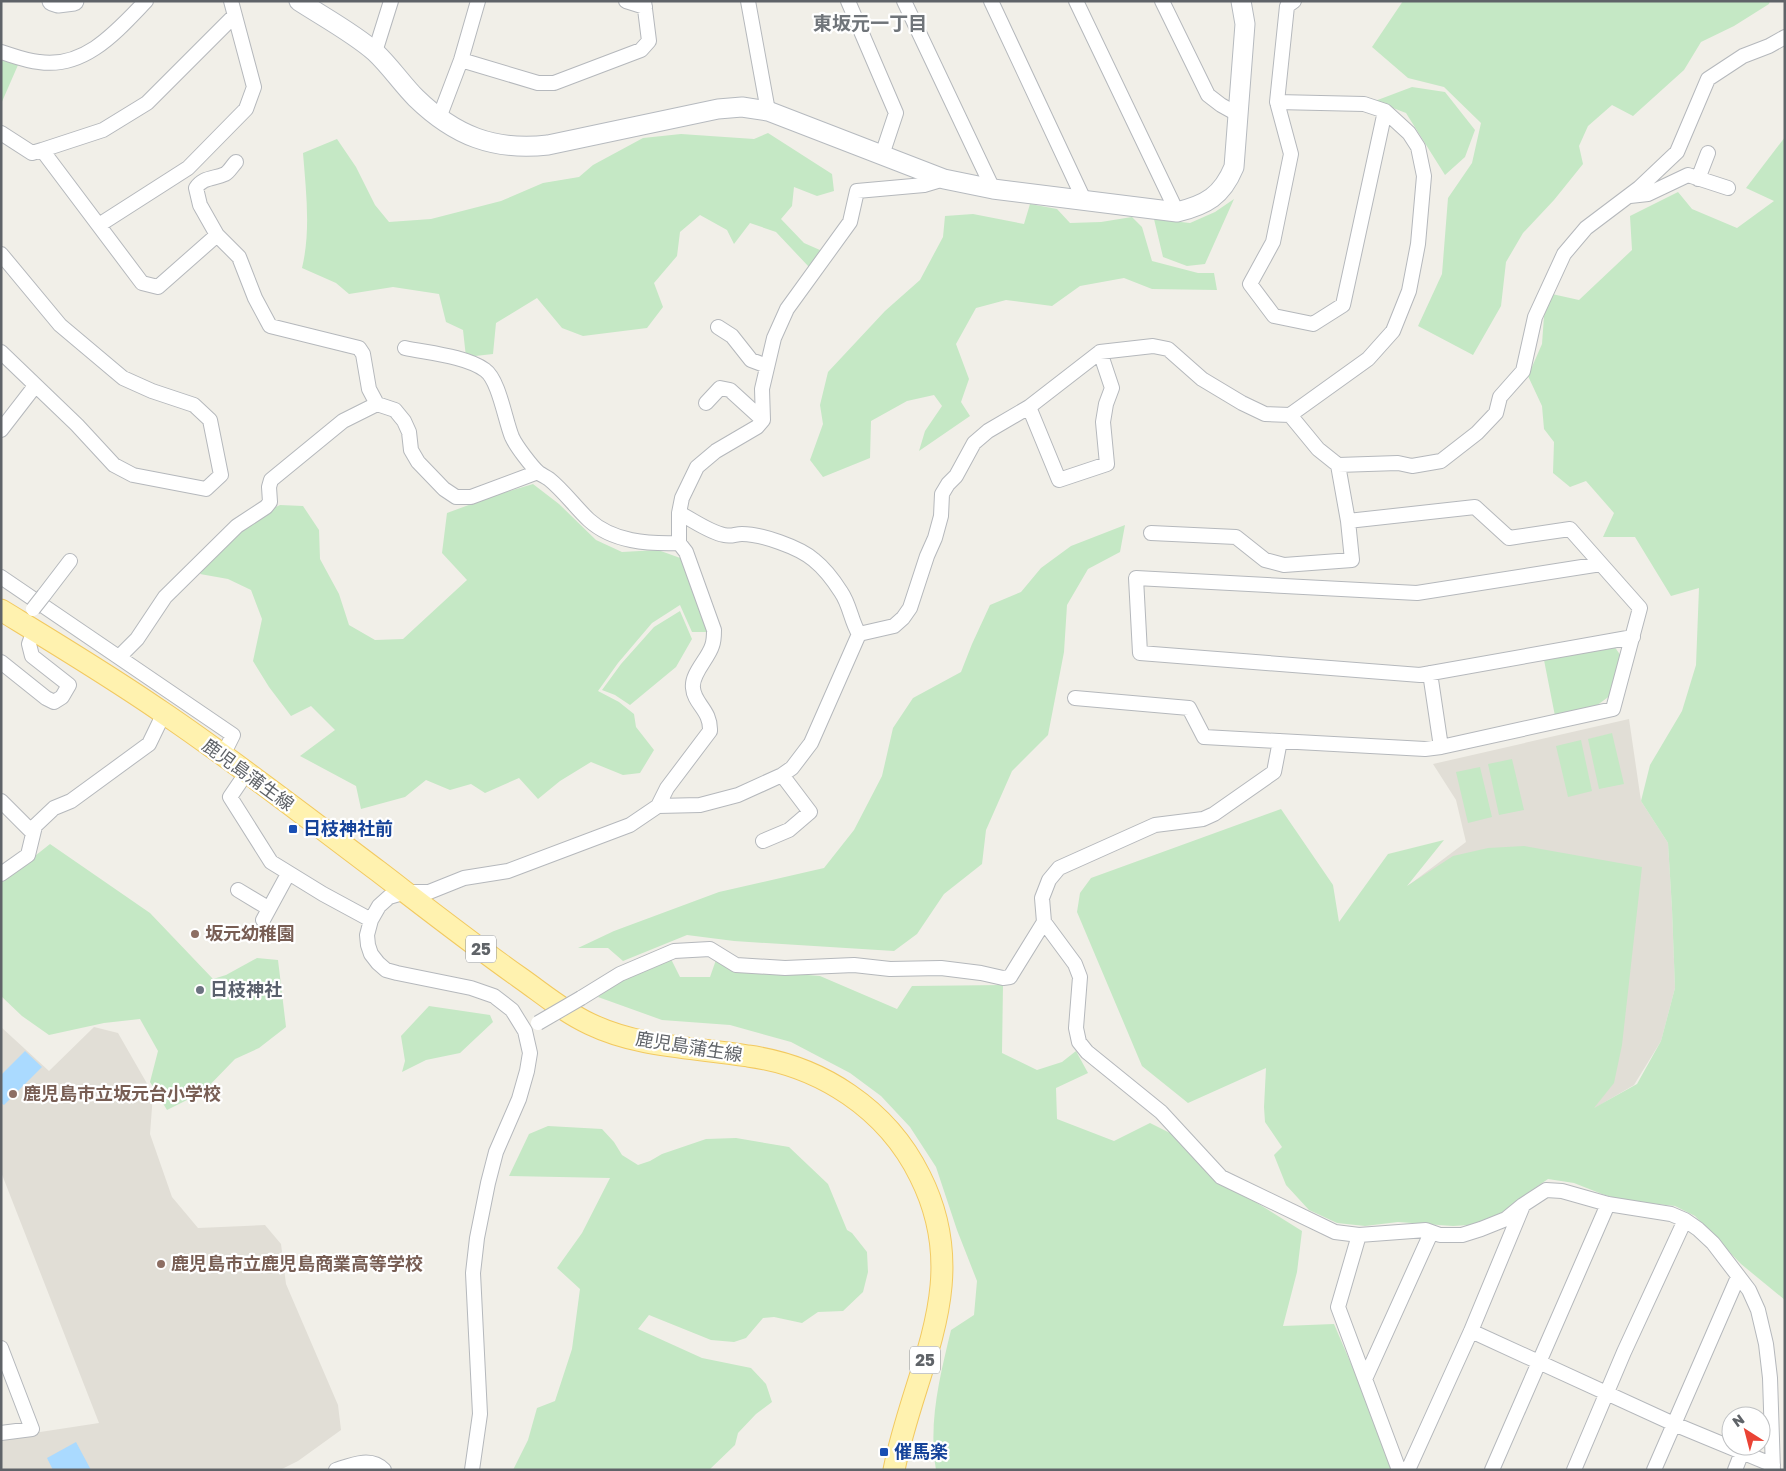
<svg xmlns="http://www.w3.org/2000/svg" width="1786" height="1471" font-family="'Golos Text','Noto Sans JP',sans-serif">
  <style>
    .education { fill: #e1ded6 }
    .green { fill: #c5e8c5 }
    .water { fill: #aadaff }
    .lines { fill: none; stroke-linecap: round; stroke-linejoin: round }
    .street-casing { stroke: #b5b8bc; stroke-width: 16 }
    .secondary-casing { stroke: #b6babf; stroke-width: 21 }
    .primary-casing { stroke: #f2c960; stroke-width: 23 }
    .street { stroke: #fff; stroke-width: 14 }
    .secondary { stroke: #fff; stroke-width: 19 }
    .primary { stroke: #fff2af; stroke-width: 21 }
    .street-bridge-casing { stroke: #b5b8bc; stroke-width: 16; stroke-linecap: butt }
    .street-bridge { stroke: #fff; stroke-width: 14 }
    .transit-dot { fill: #1a4fb4; stroke: #fff; stroke-width: 2 }
    .education-dot { fill: #8d6e63; stroke: #fff; stroke-width: 2 }
    .worship-dot { fill: #6b7280; stroke: #fff; stroke-width: 2 }
    .labels { text-anchor: middle; stroke-width: 4.5; stroke-linejoin: round; paint-order: stroke }
    .shield { fill: #fff; stroke: #8f9295; stroke-width: 1 }
    .shield-label { font-size: 16px; font-weight: bold; fill: #5f6368 }
    .street-label { font-size: 18px; fill: #5f6368; stroke: #fff }
    .transit-label { font-size: 18px; font-weight: bold; fill: #164399; stroke: #fff; text-anchor: start }
    .education-label { font-size: 18px; font-weight: bold; fill: #785e54; stroke: #fff; text-anchor: start }
    .worship-label { font-size: 18px; font-weight: bold; fill: #5b616d; stroke: #fff; text-anchor: start }
    .neighbourhood-label { font-size: 19px; font-weight: bold; fill: #70757a; stroke: #fff }
  </style>
  <rect width="100%" height="100%" fill="#f1efe8"/>
  <path class="education" d="M1629 719 1641 801 1668 843 1672 909 1675 988 1661 1041 1634 1085 1593 1109 1405 888 1466 842 1456 800 1433 764Z
    M1 1027 49 1071 94 1027 118 1033 153 1094 150 1134 172 1197 198 1228 265 1225 281 1244 286 1284 338 1405 341 1430 298 1461 280 1470H1V1438L99 1423 1 1172Z"/>
  <path class="green" d="M1403 1H1770L1769 4 1734 26 1701 42 1684 70 1633 116 1612 105 1588 126 1579 146 1583 164 1554 200 1523 233 1506 262 1501 306 1473 355 1418 326 1442 274 1448 198 1472 163 1481 123 1444 87 1408 78 1372 47Z
    M1 60 18 65 1 104Z
    M1412 87 1445 92 1475 130 1465 157 1445 175 1406 113 1375 101Z
    M768 133 832 174 834 191 817 196 794 187 792 206 781 219 804 243 829 254 809 267 776 232 750 223 734 244 727 230 700 215 680 232 677 256 654 283 663 307 647 328 583 336 562 328 537 298 496 323 493 354 466 357 463 330 446 322 439 294 393 287 349 294 336 283 302 268C311 231 306 191 303 153L337 139 356 167 375 205 389 222 431 219 501 201 543 183 579 177 593 165 643 138 681 134 754 139Z
    M1785 137V1300L1741 1264 1695 1216 1675 1206 1622 1200 1602 1194 1574 1183 1548 1179 1526 1194 1507 1213 1483 1224 1453 1226 1398 1222 1365 1226 1337 1223 1309 1210 1286 1185 1274 1155 1282 1147 1265 1122 1264 1107 1266 1068 1188 1103 1142 1066 1077 912 1080 893 1091 878 1281 809 1333 885 1339 922 1388 854 1444 840 1407 886 1453 856 1488 848 1524 846 1642 867 1622 1045 1614 1083 1594 1108 1637 1084 1661 1041 1675 988 1672 909 1668 843 1641 801 1650 765 1682 711 1696 665 1699 588 1671 596 1635 537H1603L1614 513 1586 481 1570 487 1553 473 1554 442 1544 429 1542 406 1528 376 1542 344 1544 316 1552 294 1579 300 1632 250 1630 216 1678 192 1692 209 1737 228 1774 201 1746 188Z
    M1234 199 1205 264 1187 266 1163 257 1154 219 1190 223 1215 212Z
    M1030 204 1057 209 1070 223 1101 222 1132 217 1142 227 1152 261 1198 273H1214L1217 290 1152 289 1124 278 1080 286 1052 306 1006 300 976 308 956 344 969 379 961 402 970 416 919 451 925 431 942 406 934 395 907 401 871 421 870 458 823 477 810 460 823 424 820 405 828 372 885 311 920 280 943 237 945 216 973 214 1024 224Z
    M533 484 559 504 596 540 622 552 658 550 683 559 711 632H692L680 605 652 623 618 663 598 691 619 702 634 714 636 727 654 750 640 773 623 775 591 762 560 781 538 799 519 778 485 793 471 784 450 790 426 780 405 797 361 809 356 786 300 756 335 730 311 706 291 716 269 687 253 661 262 619 251 590 228 579 200 574 237 526 280 505 303 506 319 530 320 559 339 594 349 625 375 640 403 639 467 580 442 553 447 513 496 495Z
    M1125 525 1120 552 1088 569 1067 605 1064 652 1048 735 1012 771 986 830 982 864 944 894 917 934 894 951 734 941 687 935 623 961 608 948H578L614 931 719 892 824 868 854 830 882 776 893 728 913 698 961 672 972 644 990 605 1021 592 1041 568 1071 546Z
    M680 611 692 639 676 667 630 705 615 695 602 690 621 664 654 627Z
    M1614 646 1621 656 1611 695 1596 706 1555 716 1544 660Z
    M1612 733 1624 784 1599 789 1588 739Z
    M1581 740 1592 791 1568 797 1556 746Z
    M1512 759 1524 810 1499 815 1488 764Z
    M1480 767 1492 817 1468 823 1456 772Z
    M50 844 150 913 213 979 226 975 257 958 278 960 286 1027 259 1048 235 1059 203 1092 167 1110 150 1082 158 1051 140 1019 104 1023 49 1035 22 1016 1 996V883Z
    M670 957 680 977H710L717 957 735 969 820 976 897 1009 912 986 1003 985 1002 1053 1037 1070 1062 1062 1076 1051 1088 1073 1056 1088 1057 1119 1114 1141 1150 1123 1174 1135 1212 1175 1302 1231 1297 1272 1283 1326 1334 1324 1372 1413 1391 1470H936C928 1422 940 1376 951 1330L974 1315 977 1281 957 1230 936 1167 910 1127 881 1096 850 1073 791 1042 730 1025 662 1020 598 997 625 977Z
    M429 1006 490 1015 493 1022 460 1053 426 1060 402 1072 405 1061 401 1036Z
    M548 1126 602 1129 614 1142 622 1155 638 1165 650 1161 662 1154 706 1139 736 1138 789 1147 828 1184 847 1230 852 1233 867 1252 868 1272 863 1292 843 1311 818 1312 802 1323 774 1317 763 1318 746 1338 734 1342 711 1340 649 1315 638 1329 702 1358 751 1368 766 1384 772 1402 756 1414 738 1433 735 1445 709 1470H513L528 1440 537 1408 555 1401 572 1349 580 1289 557 1268 582 1233 610 1178 509 1176 529 1134Z"/>
  <path class="water" d="M25 1051 42 1067 4 1105 1 1103V1075Z
    M76 1442 91 1470H53L47 1458Z"/>
  <g class="lines">
    <g class="street-casing">
      <path id="street" d="M626 1 645 7
        M748 1 768 111
        M848 1 896 113 882 155
        M904 1 993 189
        M991 1 1085 202
        M1076 1 1177 212
        M1162 1 1208 95 1221 105 1239 115
        M1 52C14 56 26 61 39 62 85 69 117 31 146 1
        M375 52 391 1
        M461 60 538 83H554L641 50 649 41 644 1
        M1277 102 1291 154 1273 242 1250 284 1274 316 1313 324 1343 305 1385 111
        M439 118 461 60 478 1
        M1 133 32 153 42 150 142 283 158 287 217 235 200 205 196 188C203 177 214 179 225 174 229 172 232 166 236 162
        M42 150 103 130 147 103 234 16
        M1698 179 1708 153
        M1630 196 1648 194 1688 175 1728 188
        M99 225 188 168 246 109 254 87 231 1
        M217 235 239 257 255 298 270 326 359 348 363 354 369 389 377 404 395 410 404 421 409 432 411 450 418 462 444 489 456 497H471L538 472
        M1 254 60 325 123 378 152 391 194 405 210 420 221 475 206 489 133 475 114 465 77 425 1 352
        M718 327 732 336 751 360 767 366
        M405 348C428 353 465 356 485 370 499 380 505 420 512 437 516 446 532 467 539 473 542 475 546 477 549 479 564 491 575 507 589 520 613 542 648 544 679 543
        M706 403 720 388 730 390 763 420
        M1029 407 1059 480 1107 464 1103 422 1106 404 1112 388 1100 352
        M1 430 35 386
        M1338 465 1398 463 1412 466 1441 461 1477 433 1496 413 1500 397 1523 371 1535 317 1564 254 1586 228 1639 188 1677 152 1708 79 1743 56 1769 46 1785 37
        M679 513C693 520 709 532 724 535 732 537 735 534 742 534 761 534 799 547 814 560 824 568 834 581 841 592 850 605 851 621 859 634
        M1151 533 1236 537 1265 560 1284 565 1352 560 1348 521
        M1601 564 1417 593 1136 578 1140 653 1420 675 1633 637
        M1 577 233 735 223 755
        M44 595 70 561
        M859 634 894 626 903 618 910 608 927 556 935 538 941 516 942 494 948 484 956 476 974 443 988 431 1029 407 1100 352 1153 346 1168 349 1202 379 1242 403 1265 414 1290 415 1368 359 1393 331 1409 291 1418 244 1424 176 1418 147 1409 133 1385 111 1364 104 1277 102 1287 6 1294 1
        M120 656 137 639 165 597 237 526 266 507 270 502 269 487 271 480 343 421 377 404
        M1 662 46 698 54 702 62 697 69 685 32 656 29 644 34 630
        M1430 673 1441 747
        M1075 698 1189 708 1204 737 1425 749 1441 747 1613 709 1640 608 1570 529 1509 538 1475 507 1348 521 1338 465 1318 449 1290 415
        M1280 741 1274 772 1214 814 1203 819 1155 825 1059 868 1049 880 1042 898 1044 922 1075 964 1080 977 1076 1028 1079 1042 1087 1052 1161 1112 1221 1177 1335 1232 1359 1235 1426 1230 1440 1235H1462L1481 1229 1506 1219 1523 1205 1546 1190 1562 1191 1608 1204 1671 1214 1685 1220 1698 1229 1713 1243 1749 1290 1758 1310 1766 1344 1770 1378 1773 1470
        M247 772 230 797 271 862 323 894 371 920
        M1 801 33 833
        M658 806 667 788 710 731C711 710 694 704 693 688 691 674 708 659 712 646 714 641 714 636 714 630L686 552 679 543V513L682 498 697 467 716 451 757 427 763 420 762 389 774 338 787 309 850 222 857 191 924 185 944 179
        M763 841 789 830 810 812 782 775
        M1 874 28 855 35 826 54 808 71 801 149 744 164 713
        M238 890 268 908
        M263 920 288 874
        M581 998 620 974 674 951 710 949 736 965 785 968 854 965 890 969 941 968 981 973 1003 978 1010 977 1044 922
        M1359 1235 1338 1307 1399 1470
        M1471 1331 1674 1424 1773 1465
        M1 1348 32 1429 1 1433
        M1365 1379 1431 1233
        M336 1470C351 1465 371 1456 384 1470
        M472 1470 480 1414 473 1273 477 1238 488 1183 496 1152 519 1099 527 1071 530 1053 525 1031 512 1010 494 996 471 988 397 973 386 970 378 963 371 954 368 945 367 935 371 920 379 906 389 897 406 892H429L464 878 508 871 630 825 658 806 700 805 738 795 782 775 792 768 811 743 859 634
        M1408 1470 1471 1331 1522 1208
        M1492 1470 1608 1204
        M1574 1470 1624 1352 1685 1220
        M1654 1470 1738 1277
        M1735 1470 1742 1452"/>
    </g>
    <g class="secondary-casing">
      <path id="secondary" d="M52 1 58 3 74 1
        M299 1C322 16 355 34 375 52 390 66 402 84 416 98 455 136 494 151 548 145L718 109 742 107 768 111 944 179 993 189 1177 212C1206 205 1222 196 1234 167L1245 24 1241 1"/>
    </g>
    <g class="primary-casing">
      <path id="primary" d="M1 610C55 643 110 676 162 712 236 762 306 817 378 871 425 907 471 943 519 977 542 993 564 1012 590 1024 640 1048 694 1047 748 1056 821 1066 887 1109 920 1176 974 1283 914 1367 894 1470"/>
    </g>
    <use href="#street" class="street"/>
    <use href="#secondary" class="secondary"/>
    <use href="#primary" class="primary"/>
    <g class="street-bridge-casing">
      <path id="street-bridge" d="M33 609 44 595
        M538 1023 581 998"/>
    </g>
    <use href="#street-bridge" class="street-bridge"/>
  </g>
  <g class="transit-dot">
    <rect x="288" y="824" width="10" height="10" rx="2.5"/>
    <rect x="879" y="1447" width="10" height="10" rx="2.5"/>
  </g>
  <g class="education-dot">
    <circle cx="195" cy="934" r="5"/>
    <circle cx="13" cy="1094" r="5"/>
    <circle cx="161" cy="1264" r="5"/>
  </g>
  <circle class="worship-dot" cx="200" cy="990" r="5"/>
  <g class="labels">
    <g class="shield">
      <rect x="466" y="935.5" width="30" height="27" rx="4"/>
      <rect x="910" y="1346.5" width="30" height="27" rx="4"/>
    </g>
    <g class="shield-label">
      <text x="481" y="955">25</text>
      <text x="925" y="1366">25</text>
    </g>
    <g class="street-label">
      <text transform="translate(248 775) rotate(36)" y="6">鹿児島蒲生線</text>
      <text transform="translate(689 1047) rotate(9)" y="6">鹿児島蒲生線</text>
    </g>
    <g class="transit-label">
      <text x="303" y="835">日枝神社前</text>
      <text x="894" y="1458">催馬楽</text>
    </g>
    <g class="education-label">
      <text x="205" y="940">坂元幼稚園</text>
      <text x="23" y="1100">鹿児島市立坂元台小学校</text>
      <text x="171" y="1270">鹿児島市立鹿児島商業高等学校</text>
    </g>
    <g class="worship-label">
      <text x="210" y="996">日枝神社</text>
    </g>
    <g class="neighbourhood-label">
      <text x="870" y="30">東坂元一丁目</text>
    </g>
  </g>
  <rect width="1786" height="1471" fill="none" stroke="#5f6368" stroke-width="5"/>
  <g transform="translate(1746 1431) rotate(324)"><circle r="24" fill="#ffffff" stroke="#bfc1c3"/>
  <path d="M0-4L9 19L0 12L-9 19Z" fill="#ea4335"/>
  <text y="-8" font-size="14" font-weight="bold" text-anchor="middle" fill="#5f6368">N</text>
  </g>
</svg>
